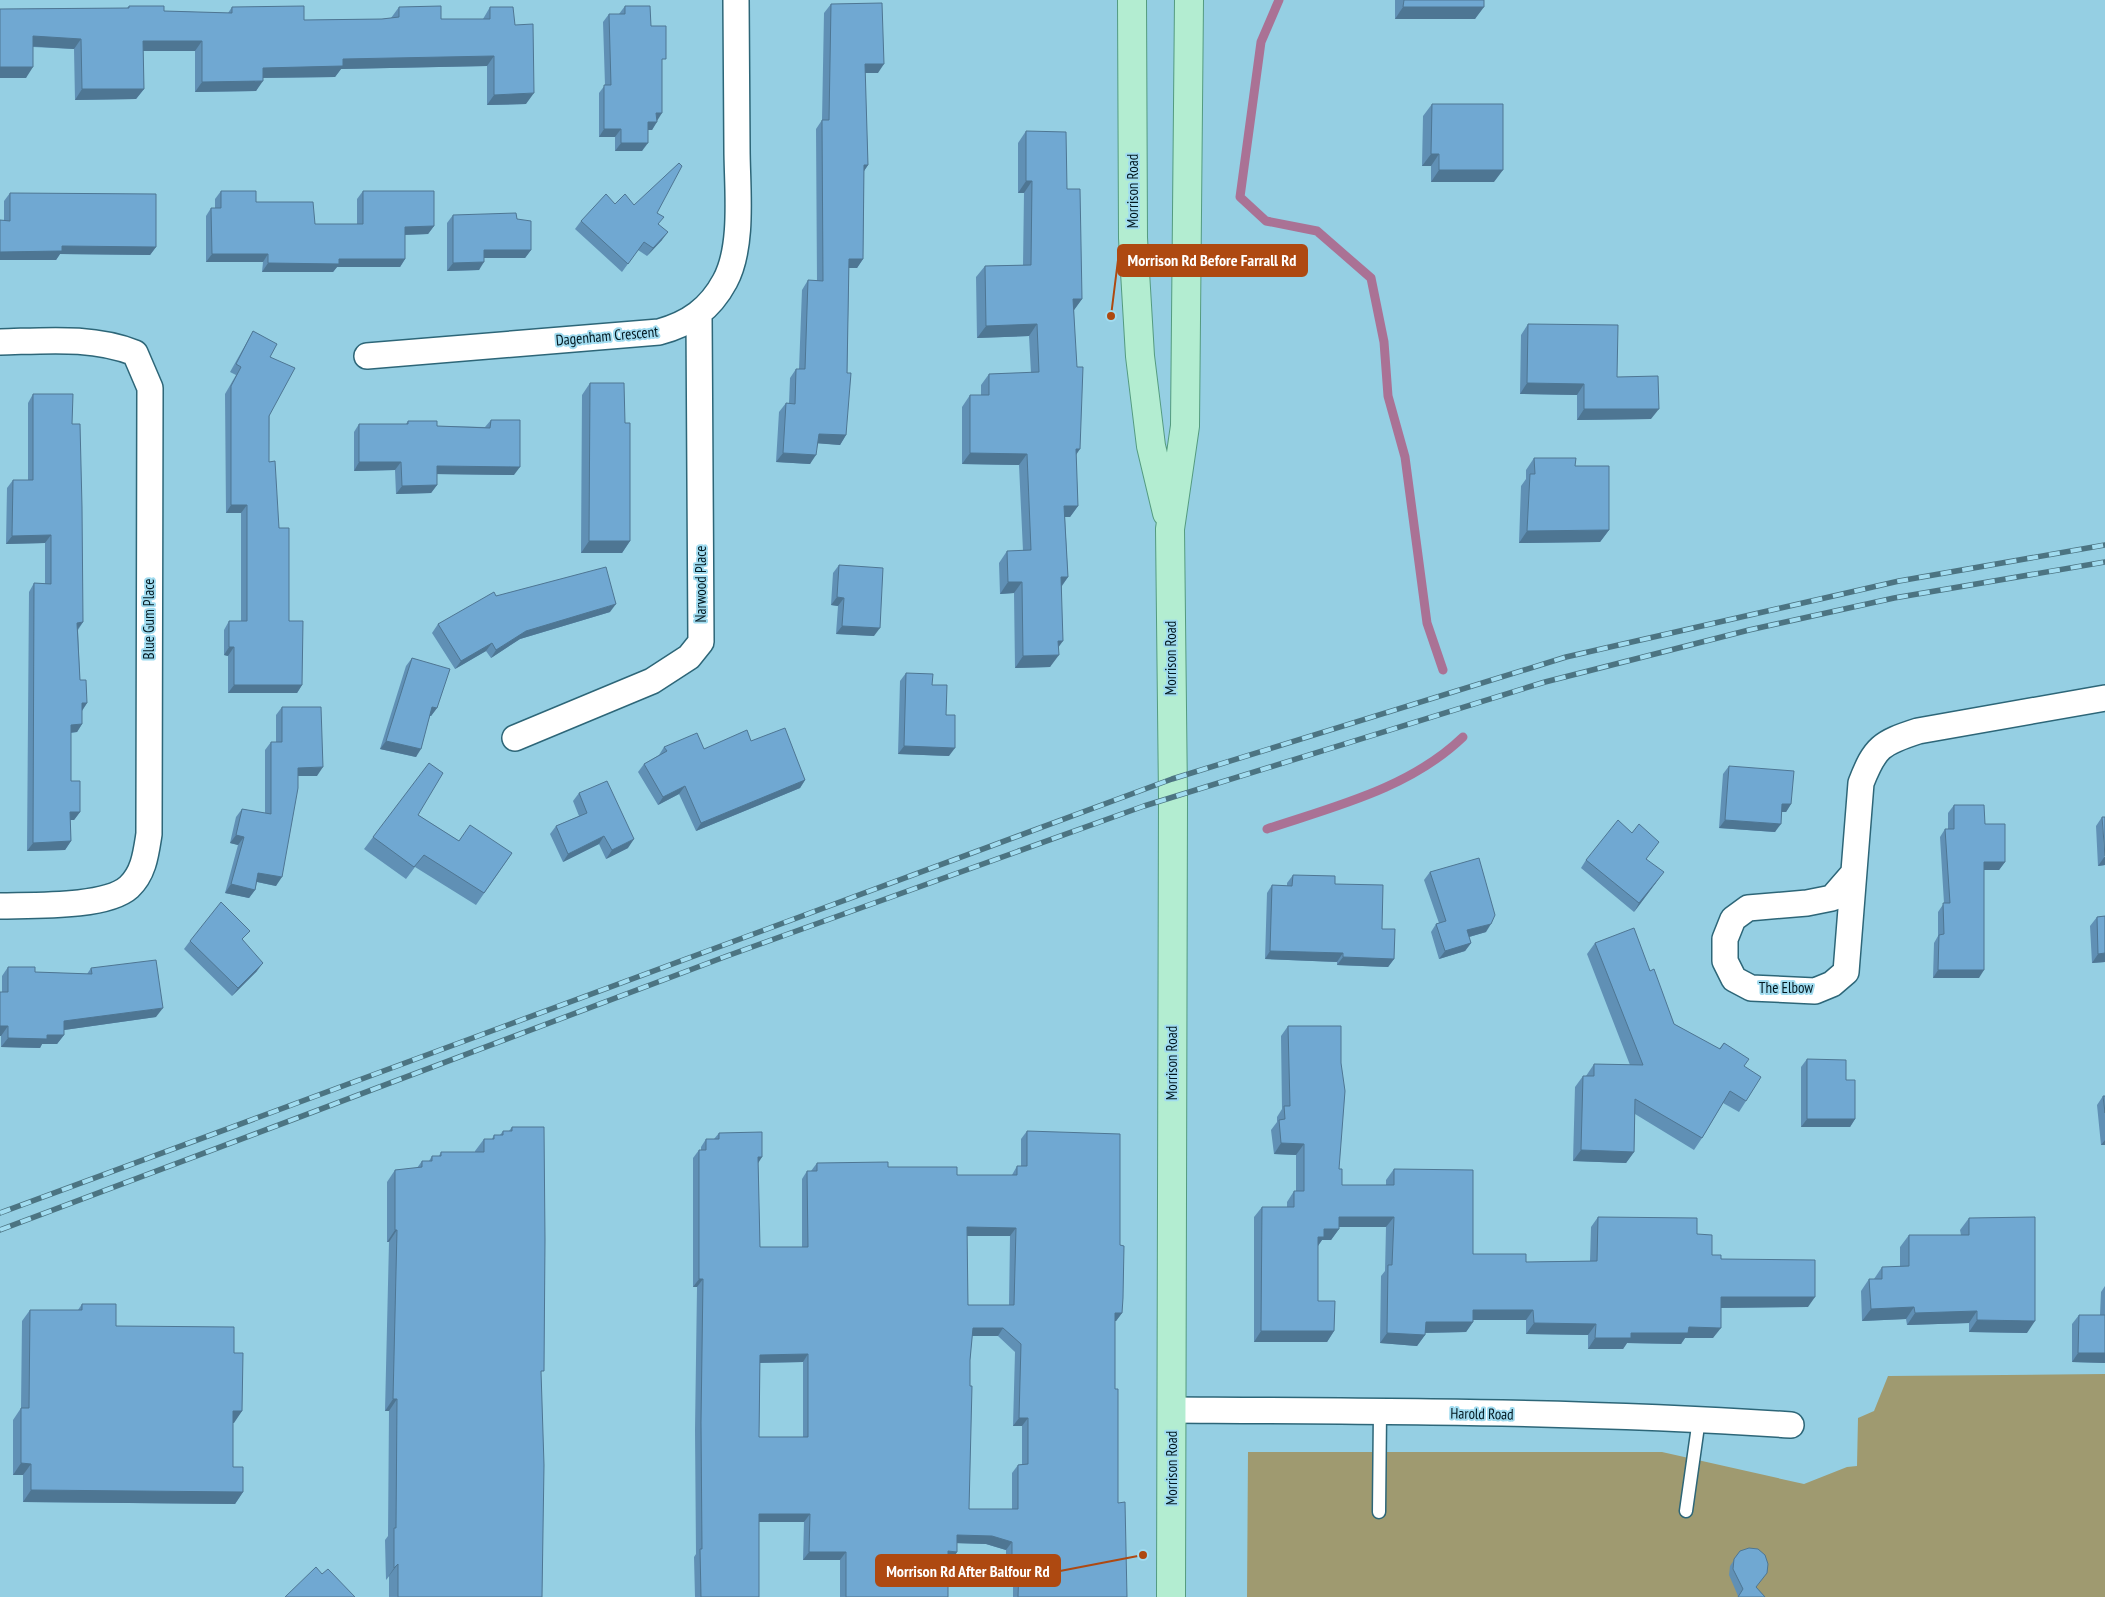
<svg xmlns="http://www.w3.org/2000/svg" width="2105" height="1597" font-family="'PT Sans Narrow',sans-serif">
  <style>
    .green { fill: #9f9a70 }
    .lines { fill: none; stroke-linecap: round; stroke-linejoin: round }
    .stream { stroke: #aa7295; stroke-width: 9 }
    .lane-casing { stroke: #2d6678; stroke-width: 15 }
    .street-casing { stroke: #2d6678; stroke-width: 28 }
    .primary-casing { stroke: #549b7f; stroke-width: 30 }
    .lane { stroke: #fff; stroke-width: 12 }
    .street { stroke: #fff; stroke-width: 25 }
    .primary { stroke: #b3edd1; stroke-width: 28 }
    .rail-casing { stroke: #4c7482; stroke-width: 5.5 }
    .rail { stroke: #a1dcf0; stroke-width: 4; stroke-dasharray: 11; stroke-linecap: butt }
    .wall { fill: #6090b5; fill-rule: evenodd }
    .shaded-wall { fill: #4e7693 }
    .building { fill: #70a8d2; stroke: #4e7693; fill-rule: evenodd }
    .labels { text-anchor: middle; stroke-width: 4; stroke-linejoin: round; paint-order: stroke }
    .street-label { font-size: 15px; fill: #021820; stroke: #a1dcf0 }
    .leader { fill: none; stroke: #ae4911; stroke-width: 2 }
    .callout-dot { fill: #ae4911; stroke: #a1dcf0; stroke-width: 2 }
    .callout { fill: #ae4911; stroke: #ae4911; stroke-width: 2 }
    .callout-label { font-size: 16px; text-anchor: middle; font-weight: bold; fill: #fff }
  </style>
  <rect width="100%" height="100%" fill="#95cfe3"/>
  <path class="green" d="M2105 1374V1597H1247L1248 1452H1662L1804 1484 1847 1467 1857 1466 1858 1418 1874 1411 1888 1376Z"/>
  <g class="lines">
    <path class="stream" d="M1279 0 1261 42 1240 197 1266 221 1317 231 1371 278 1384 342 1388 396 1405 457 1427 623 1443 670
      M1267 829C1336 806 1410 788 1463 737"/>
    <g class="lane-casing">
      <path id="lane" d="M1686 1511 1699 1419
        M1379 1512 1380 1411"/>
    </g>
    <g class="street-casing">
      <path id="street" d="M0 342C45 341 92 336 135 353L150 388 149 834C146 853 144 873 129 887 106 908 31 905 0 906
        M367 356 659 332C689 324 710 309 725 281 744 246 737 187 737 149 737 99 736 50 736 0
        M515 738 652 681 689 657 701 642 699 315
        M1852 875 1832 898 1807 903 1748 908 1733 919 1725 939V961L1734 979 1751 988 1815 991 1832 984 1846 972 1861 783C1875 747 1881 743 1918 731L2105 698
        M1172 1410C1378 1411 1585 1411 1791 1425"/>
    </g>
    <g class="primary-casing">
      <path id="primary" d="M1132 0 1133 238 1140 356 1151 446 1167 513
        M1171 1597 1173 797 1170 529 1185 426 1189 0"/>
    </g>
    <use href="#lane" class="lane"/>
    <use href="#street" class="street"/>
    <use href="#primary" class="primary"/>
    <g class="rail-casing">
      <path id="rail" d="M0 1213 1172 779 1566 657 1899 581 2105 545
        M0 1230 727 956 1144 806 1545 682 1749 630 1894 598 2105 562"/>
    </g>
    <use href="#rail" class="rail"/>
  </g>
  <path class="wall" d="M1395 0H1484L1475 19H1395Z
    M831 4 878 73H865L868 165 864 171 863 259 857 268H849L846 435 840 445 818 443 810 464 776 462 779 412 786 403H789L790 378 796 369H799L802 290 808 280 817 281 816 129 822 120 824 13Z
    M129 6 164 11 228 13 232 7 304 20 382 19 391 18 399 7 441 19H483L490 7 515 25 526 104 487 105V66L341 69 335 77 263 78 256 91 195 92V51H143L144 89 136 99 75 100 74 49 33 47 26 78 0 9 127 8Z
    M625 6 651 26 662 64 657 120 652 130H648L642 151H615V137H599V93L605 85 603 22 609 14H619Z
    M1432 104 1494 182H1431V166H1422L1423 116Z
    M1026 131 1067 189 1082 299 1074 310 1076 456 1078 506 1070 517H1065L1068 577 1062 586 1058 647 1050 667 1015 668 1014 593 1000 594 999 563 1007 551H1023L1019 465 962 464V407L970 395H981V385L989 374 1031 373 1029 336 977 338 976 277 985 266 1023 265 1024 193H1018V143Z
    M221 191 256 202 315 224H357V199L363 191 434 226 428 234 405 235V259L400 267H337L333 272H262L263 262H206V216L211 208H215V199Z
    M10 193 156 247 150 255 60 254 56 260H0V220L4 221V201Z
    M615 204 634 205 657 213 662 240 647 256 638 250 622 272 575 229 581 221Z
    M453 215 517 219 531 250 525 258H484L479 270 447 271V223Z
    M1528 324 1617 377 1651 419 1577 420V395L1520 394 1521 335Z
    M253 331 270 357 269 462 279 528 289 621 302 685 297 693H228V656L224 655V630L229 621H241V513H226L225 394 236 375 230 372 248 340Z
    M590 383 625 423 630 541 622 553H581L582 395Z
    M33 394 72 424 83 622 78 630 80 680 87 703 82 711V724L77 732 71 733V781L80 812 74 820H70L71 841 65 850 27 851 29 592 34 583 45 584V543L6 544 7 488 13 480H28V403Z
    M491 420 514 475 437 474V485L431 493 396 494 395 470 354 471V432L359 424H406L408 421 437 426 485 427Z
    M1534 458 1575 466 1609 530 1600 542 1519 543 1521 486 1526 479V470Z
    M839 565 874 636 836 634 838 606 831 605 833 573Z
    M496 596 610 612 520 639 491 658 486 651 455 669 432 633 438 624Z
    M412 658 437 708 431 716H430L416 757 380 749 406 666Z
    M906 673 932 685 946 715 949 756 898 754 900 681Z
    M282 707 317 776H298L276 886 257 882 255 890 249 898 225 893 238 845 230 843 236 817 242 809 265 813V750L271 742H276V715Z
    M751 741 805 780 800 788 696 831 679 794 658 805 638 772 644 764 659 755 664 747 704 749Z
    M1729 766 1791 804 1786 812H1782L1775 832 1719 828 1723 774Z
    M579 793 628 848 606 859 599 844 563 862 550 834 556 826 579 816 573 801Z
    M1954 805 1985 824 2005 862 1999 870H1984L1979 978H1933L1934 943 1938 936V912L1944 903 1940 837 1945 829H1948V813Z
    M418 815 459 841 512 853 476 905 415 867 406 879 364 849 373 837Z
    M2102 817 2105 865 2098 866 2096 826Z
    M1647 859 1658 880 1634 912 1581 868 1586 860Z
    M1430 872 1486 932 1469 937 1471 943 1465 951 1439 959 1431 932 1436 924 1439 923 1424 880Z
    M1293 875 1335 884 1382 929 1394 959 1388 967 1337 965V962L1265 959 1267 893 1272 885 1287 886V883Z
    M2105 916V962L2092 963 2090 926 2097 917Z
    M243 940 257 971 232 996 184 949 190 941Z
    M1595 943 1650 971 1674 1024 1719 1049 1724 1043 1744 1066 1746 1101 1739 1112 1723 1103 1702 1138 1694 1150 1635 1114 1634 1152 1626 1163 1573 1161 1575 1087 1583 1076H1586L1594 1064 1630 1065 1587 954Z
    M8 967 35 972 87 974 91 968 156 1017 64 1030V1035L57 1044H42L40 1048 1 1047V1036H0V992H2V976Z
    M1288 1026 1339 1169 1342 1185H1386V1180L1394 1169 1473 1254 1526 1262 1590 1261 1591 1227 1598 1217 1697 1234 1712 1255 1721 1259 1808 1307 1721 1308 1713 1338H1685L1681 1344 1627 1343 1623 1349H1588V1335L1526 1334V1320H1473V1322L1466 1332 1425 1333V1335L1417 1346 1380 1343 1381 1276 1385 1271 1386 1227H1339V1229L1331 1240H1322L1318 1246V1301L1334 1331 1327 1342H1254V1217L1262 1207H1287V1202L1294 1191H1296V1155L1274 1154 1271 1130 1277 1122V1117L1282 1109 1281 1036Z
    M1807 1059 1846 1080 1855 1119 1850 1127H1801V1067Z
    M2103 1096H2105V1145H2101L2097 1105Z
    M512 1127 541 1375 542 1597H389V1576L386 1580 385 1540 388 1536 389 1411H385L389 1242H387V1182L395 1170 417 1168 422 1161H429L432 1156H439L441 1152H475V1151L484 1139H492L494 1135H500L503 1131H509Z
    M1027 1131 1120 1245 1122 1313 1116 1321H1115V1389L1118 1503 1127 1597H1013V1574H1006V1550L986 1544 957 1543V1552L952 1560H948V1597H840V1560H803L804 1522H759V1597H695L694 1557 696 1554 695 1430 697 1287H693V1158L699 1150H701V1147L706 1139H714L719 1133 758 1164 760 1247H802V1179L807 1171H811L817 1163 888 1167 957 1175H1012L1017 1166H1021V1139ZM967 1236H1010L1009 1305H968ZM972 1336H998L1015 1352 1013 1426H1022V1464L1018 1465 1012 1473V1509H969L970 1360ZM803 1362V1437H759L760 1363Z
    M1969 1218 2027 1333 1969 1332V1323L1907 1325 1906 1319 1862 1321 1861 1291 1869 1279H1874L1882 1267H1900V1247L1909 1235H1961L1960 1230Z
    M2105 1286V1363L2072 1362V1324L2079 1315H2100L2101 1292Z
    M82 1304 116 1326 234 1353 242 1411 233 1423V1467L243 1492 235 1504 23 1502V1475H13V1420L21 1408 22 1321 30 1310H78Z
    M1740 1551 1757 1588 1765 1597H1738V1596L1729 1575 1730 1566Z"/>
  <path class="shaded-wall" d="M1403 7H1484L1475 19H1395Z
    M33 36 81 39 74 49 26 46Z
    M143 41H202L195 51H136Z
    M494 56 487 66 341 69 335 77 256 78 263 68 343 59Z
    M865 64H884L878 73H858Z
    M0 67H33L26 78H0Z
    M263 81 256 91 195 92 202 82Z
    M82 89H144L136 99 75 100Z
    M534 93 526 104 487 105 494 95Z
    M656 113H662L657 121Z
    M648 122H657L652 130H642Z
    M604 129H621L615 137H599Z
    M621 143H648L642 151H615Z
    M1431 154H1439L1431 166H1422Z
    M864 165H868L862 174Z
    M1439 170H1503L1494 182H1431Z
    M1026 181H1032L1024 193H1018Z
    M434 226 428 234 400 235 405 227Z
    M668 232 662 240 647 256 653 248Z
    M62 246 156 247 150 255 60 254 56 260H0V252Z
    M484 250H531L525 258H478Z
    M212 254H268L263 262H206Z
    M339 259H405L400 267H337L333 272H262L268 263Z
    M849 259H863L857 268H842Z
    M484 262 479 270 447 271 453 263Z
    M1073 299H1082L1074 310H1065Z
    M1037 324 1029 336 977 338 986 326Z
    M1527 383 1584 384 1577 395 1520 394Z
    M1584 409H1659L1651 419 1577 420Z
    M819 434 846 435 840 445 813 443Z
    M1076 449H1080L1072 461Z
    M783 453 816 455 810 464 776 462Z
    M970 453 1027 454 1019 465 962 464Z
    M359 462H401L395 470 354 471Z
    M437 466 520 467 514 475 431 474Z
    M437 485 431 493 396 494 402 486Z
    M231 505H247L241 513H226Z
    M1064 506H1078L1070 517H1056Z
    M1609 530 1600 542 1519 543 1527 531Z
    M51 535 45 543 6 544 12 536Z
    M589 541H630L622 553H581Z
    M1061 577H1068L1060 588Z
    M1008 582H1022L1014 593 1000 594Z
    M837 597 844 598 838 606 831 605Z
    M616 604 610 612 520 639 491 658 496 650 526 631Z
    M83 622 77 630V623Z
    M842 626 880 628 874 636 836 634Z
    M1058 641H1063L1055 652Z
    M492 643 486 651 455 669 461 661Z
    M229 647H234L228 656 224 655Z
    M1059 655 1050 667 1015 668 1023 656Z
    M234 685H302L297 693H228Z
    M82 703H87L81 712Z
    M432 707 437 708 431 716 426 715Z
    M82 724 77 732 65 733 71 725Z
    M386 741 421 749 416 757 380 749Z
    M904 746 955 748 949 756 898 754Z
    M323 767 317 776H293L298 768Z
    M805 780 800 788 696 831 701 823Z
    M685 786 679 794 658 805 663 797Z
    M1782 804H1791L1786 812H1776Z
    M70 812H80L74 820H64Z
    M1725 820 1781 824 1775 832 1719 828Z
    M236 835 244 837 238 845 230 843Z
    M604 836 599 844 563 862 568 854Z
    M634 839 628 848 606 859 612 850Z
    M71 841 65 850 27 851 33 843Z
    M2105 856V865L2098 866Z
    M1984 862H2005L1999 870H1979Z
    M1664 872 1634 912 1639 903Z
    M258 873 282 877 276 886 253 881Z
    M231 884 255 890 249 898 225 893Z
    M1491 924 1486 932 1462 939 1467 930Z
    M1471 943 1465 951 1439 959 1445 951Z
    M1270 951 1343 953 1337 962 1265 959Z
    M2105 953V962L2092 963 2098 954Z
    M1343 957 1394 959 1388 967 1337 965Z
    M263 963 257 971 232 996 238 988Z
    M1938 970H1984L1979 978H1933Z
    M163 1008 156 1017 57 1031 64 1021Z
    M0 1026H8L1 1036H0Z
    M47 1035H64L57 1044H42L40 1048 1 1047 8 1038Z
    M1807 1119H1855L1850 1127H1801Z
    M2105 1140V1145H2101Z
    M1281 1143 1304 1144 1296 1155 1274 1154Z
    M1581 1150 1634 1152 1626 1163 1573 1161Z
    M758 1157H762L757 1165Z
    M1339 1217H1394L1386 1227H1331Z
    M967 1227 1016 1228 1010 1236H961Z
    M1324 1229H1339L1331 1240H1322L1317 1247 1318 1237Z
    M395 1230H397L389 1242H387Z
    M699 1279H703L697 1287H693Z
    M1721 1297H1815L1808 1307 1713 1308Z
    M1914 1307 1906 1319 1862 1321 1871 1309Z
    M1473 1310H1533L1526 1320H1466Z
    M1977 1311 1969 1323 1907 1325 1915 1313Z
    M1115 1313H1122L1116 1321H1109Z
    M1977 1320 2035 1321 2027 1333 1969 1332Z
    M1426 1322H1473L1466 1332 1418 1333Z
    M1534 1323 1596 1324 1588 1335 1526 1334Z
    M1689 1327 1721 1328 1713 1338H1685L1681 1344 1627 1343 1623 1349H1588L1595 1338 1631 1333Z
    M973 1328H1003L998 1336H967Z
    M1261 1331H1334L1327 1342H1254Z
    M1387 1333 1425 1335 1417 1346 1380 1343Z
    M2078 1353H2105V1363L2072 1362Z
    M808 1354 803 1362 755 1363 760 1355Z
    M393 1399H397L389 1411H385Z
    M233 1411H242L234 1423H225Z
    M1019 1418H1028L1022 1426H1013Z
    M21 1463 31 1464 23 1475H13Z
    M31 1490 243 1492 235 1504 23 1502Z
    M759 1514H810L804 1522H753Z
    M957 1535 992 1536 1012 1542 1006 1550 986 1544 952 1543Z
    M948 1551 957 1552 952 1560 942 1559Z
    M809 1552H846L840 1560H803Z
    M398 1564 386 1580 394 1568Z
    M1012 1566H1019L1013 1574H1006Z"/>
  <path class="building" d="M1404 0H1484V7H1403Z
    M882 3 884 64H865L868 165H864L863 259H849L847 373H851L846 435 819 434 816 455 783 453 786 403 795 404 796 369H805L808 280 823 281 822 120H829L831 4Z
    M129 6H164V11L232 13V7L304 6V20L382 19 399 17V7L441 6V19H490V7H513L515 25 533 24 534 93 494 95V56L343 59V66L263 68V81L202 82V41H143L144 89H82L81 39 33 36V67H0V9L129 8Z
    M625 6H650L651 26H666V59H662V113H656L657 122H648V143H621V129H604V85H611L609 14H625Z
    M1432 104H1503V170H1439V154H1431Z
    M1026 131 1066 132 1067 189H1080L1082 299H1073L1077 367H1083L1080 449H1076L1078 506H1064L1068 577H1061L1063 641H1058L1059 655 1023 656 1022 582H1008L1007 551 1031 550 1027 454 970 453V395H989V374L1039 372 1037 324 986 326 985 266 1031 265 1032 181H1026Z
    M679 163 682 166 657 213 664 217 658 224 668 232 653 248 644 242 628 264 581 221 606 194 615 204 625 194 634 205Z
    M221 191H256V202H313L315 224H363V191H434V226L405 227V259H339V264L268 263V254H212L211 208H221Z
    M10 193 156 194V247L62 246V251L0 252V220L10 221Z
    M516 213 517 219 531 221V250H484V262L453 263V215Z
    M1528 324 1618 325 1617 377 1658 376 1659 409H1584V384L1527 383Z
    M253 331 277 344 270 357 295 368 269 416V462L275 461 279 528H289V621H303L302 685H234V647H229V621H247V505H231V386L241 367 236 364Z
    M590 383H624L625 423H630V541H589Z
    M33 394H73L72 424H80L82 507 83 622 77 623 80 680H86L87 703H82V724L71 725V781H80V812H70L71 841 33 843 34 583 51 584V535L12 536 13 480H33Z
    M491 420H520V467L437 466V485L402 486 401 462H359V424H408V421H437V426L490 428Z
    M1534 458H1576L1575 466H1609V530L1527 531 1530 474H1535Z
    M839 565 883 568 880 628 842 626 844 598 837 597Z
    M606 567 616 604 526 631 496 650 492 643 461 661 438 624 494 592 496 596Z
    M412 658 450 669 437 708 432 707 421 749 386 741Z
    M906 673 933 674 932 685H947L946 715H955V748L904 746Z
    M282 707H321L323 767 298 768V788L282 877 258 873 255 890 231 884 244 837 236 835 242 809 271 814V742H282Z
    M785 728 805 780 701 823 685 786 663 797 644 764 667 751 664 747 697 733 704 749 747 730 751 741Z
    M429 763 443 773 418 815 459 841 470 825 512 853 484 893 424 855 414 867 373 837Z
    M1729 766 1794 771 1791 804H1782L1781 824 1725 820Z
    M607 781 634 839 612 850 604 836 568 854 556 826 587 813 579 793Z
    M1954 805H1984L1985 824H2005V862H1984V970H1938L1939 935 1944 934 1943 903H1950L1945 829H1954Z
    M2102 817H2105V856Z
    M1618 820 1632 833 1639 824 1659 842 1646 859 1664 872 1639 903 1586 860Z
    M1479 858 1495 915 1491 924 1467 930 1471 943 1445 951 1436 924 1446 921 1430 872Z
    M1293 875 1335 876V884L1383 885 1382 929H1395L1394 959 1343 957V953L1270 951 1272 885 1292 886Z
    M221 902 250 931 242 939 263 963 238 988 190 941Z
    M2105 916V953L2098 954 2097 917Z
    M1634 928 1650 971 1654 969 1674 1024 1720 1049 1724 1043 1749 1059 1744 1066 1761 1077 1746 1101 1730 1091 1702 1138 1635 1099 1634 1152 1581 1150 1583 1076H1594V1064L1643 1065 1595 943Z
    M156 960 163 1008 64 1021V1035H47V1039L8 1038V1026H0V992H8V967H35V972L92 974 91 968Z
    M1288 1026H1341V1063L1345 1091 1339 1169H1342V1185H1394V1169L1473 1170V1254H1526V1262L1597 1261 1598 1217 1697 1218V1234L1712 1235V1255H1721V1259L1815 1260V1297H1721V1328L1689 1327 1688 1333H1631V1338H1595L1596 1324 1534 1323 1533 1310H1473V1322H1426L1425 1335 1387 1333 1388 1265H1392L1394 1217H1339V1229H1324V1237H1318V1301H1335L1334 1331H1261L1262 1207H1294V1191H1304V1144L1281 1143 1279 1120 1285 1119 1284 1106H1290Z
    M1807 1059 1846 1060V1080H1855V1119H1807Z
    M2103 1096H2105V1113Z
    M512 1127H544L545 1240 544 1371H541L544 1465 542 1597H398V1564L394 1568V1528H396L397 1399H393L397 1230H395V1170L422 1167V1161H432V1156H441V1152H484V1139H494V1135H503V1131H512Z
    M1027 1131 1120 1134V1245L1124 1246 1123 1298 1122 1313H1115V1389H1118V1503L1125 1502 1127 1597H1018L1019 1566H1012V1542L992 1536 957 1535V1552L948 1551V1597H846V1552H809L810 1514H759V1597H701L700 1549H702L701 1422 703 1279H699V1150H706V1139H719V1133L762 1132V1157H758L760 1247H808L807 1171H817V1163L888 1162V1167H957V1175H1017V1166H1027ZM967 1227 1016 1228 1014 1305H968ZM973 1328H1003L1021 1344 1019 1418H1028V1464L1018 1465V1509H969L972 1386H970V1360ZM808 1354V1437H759L760 1355Z
    M2035 1217V1321L1977 1320V1311L1915 1313 1914 1307 1871 1309 1869 1279H1882V1267L1909 1266V1235H1969V1218Z
    M82 1304H116V1326L234 1327V1353H243L242 1411H233V1467H243V1492L31 1490V1464L21 1463V1408H29L30 1310H82Z
    M2079 1315H2105V1353H2078Z
    M1749 1548 1758 1549 1765 1555 1768 1564 1767 1573 1756 1587 1765 1597H1738L1743 1589 1733 1569 1734 1559 1740 1551Z
    M316 1567 322 1574 328 1569 355 1597H285Z"/>
  <g class="labels">
    <g class="street-label">
      <text transform="translate(1133 191) rotate(-90)" y="5">Morrison Road</text>
      <text transform="translate(607 336) rotate(-5)" y="5">Dagenham Crescent</text>
      <text transform="translate(701 584) rotate(-90)" y="5">Narwood Place</text>
      <text transform="translate(149 619) rotate(-90)" y="5">Blue Gum Place</text>
      <text transform="translate(1171 658) rotate(-90)" y="5">Morrison Road</text>
      <text x="1786" y="993">The Elbow</text>
      <text transform="translate(1172 1063) rotate(-90)" y="5">Morrison Road</text>
      <text transform="translate(1482 1414) rotate(1)" y="5">Harold Road</text>
      <text transform="translate(1172 1468) rotate(-90)" y="5">Morrison Road</text>
    </g>
  </g>
  <path class="leader" d="M1111 316L1118 260M1143 1555L1060 1571"/>
  <g class="callout-dot">
    <circle cx="1111" cy="316" r="5"/>
    <circle cx="1143" cy="1555" r="5"/>
  </g>
  <g class="callout">
    <rect x="1118" y="245" width="189" height="31" rx="5"/>
    <rect x="876" y="1555" width="184" height="31" rx="5"/>
  </g>
  <g class="callout-label">
    <text x="1212" y="266">Morrison Rd Before Farrall Rd</text>
    <text x="968" y="1577">Morrison Rd After Balfour Rd</text>
  </g>
</svg>
